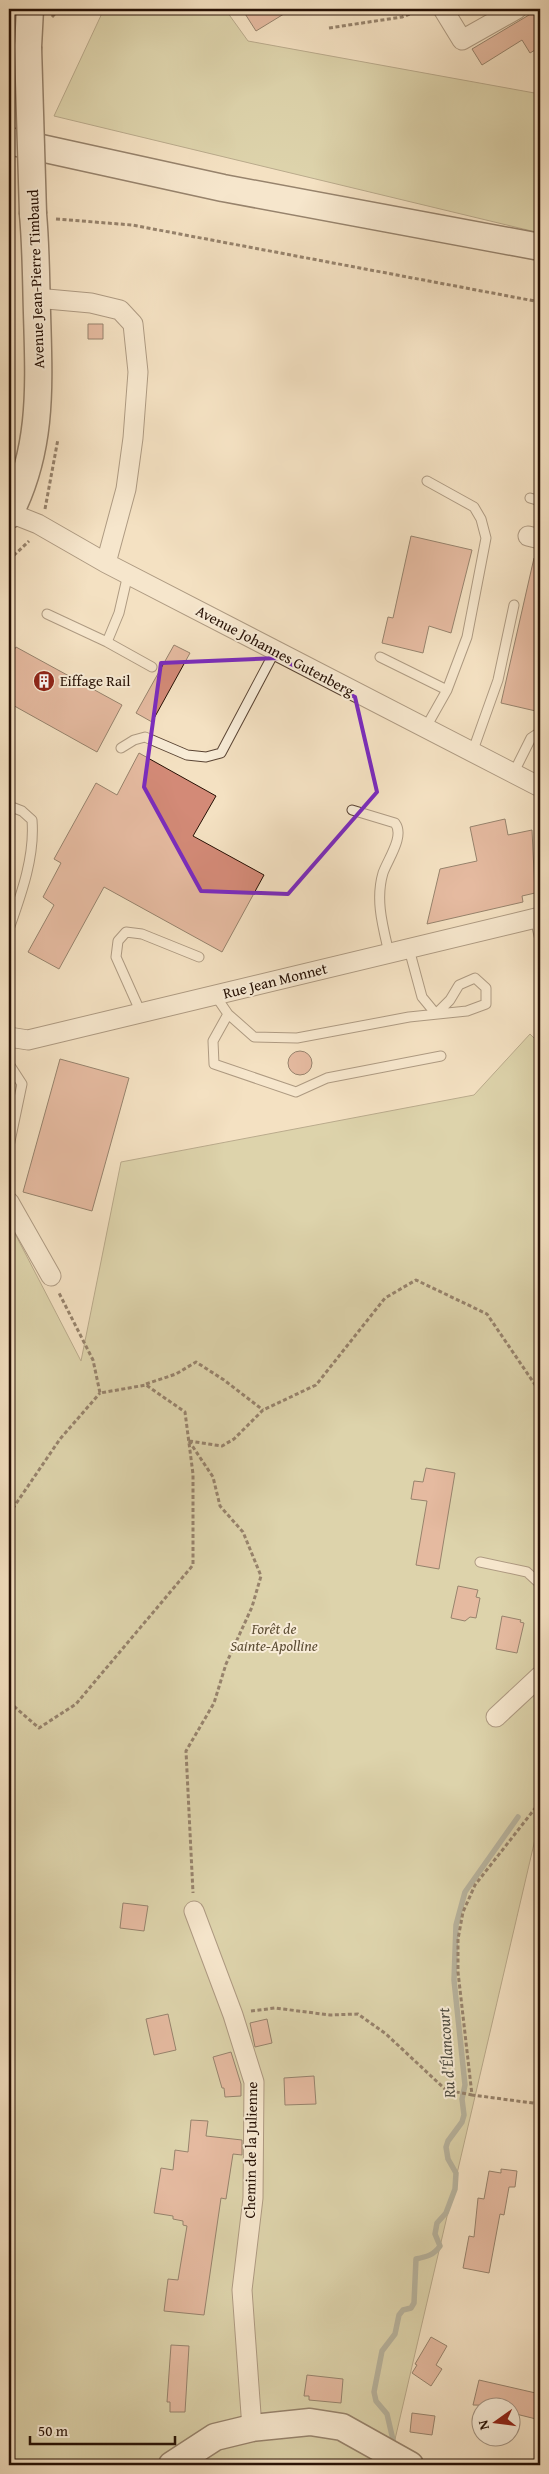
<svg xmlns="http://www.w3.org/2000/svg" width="549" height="2474" font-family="'Gentium Book Plus',serif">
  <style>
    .green { fill: #c2c18f; stroke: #74684a }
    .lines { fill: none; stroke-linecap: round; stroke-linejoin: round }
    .stream { stroke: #6d786e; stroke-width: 5.5 }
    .building { fill: #d38a77; stroke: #261004 }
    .lane-casing { stroke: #5a4434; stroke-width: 11 }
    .street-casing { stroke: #5a4434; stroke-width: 21 }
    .secondary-casing { stroke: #261004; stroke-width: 29 }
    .path { stroke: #261004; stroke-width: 3; stroke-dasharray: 4 2.5; stroke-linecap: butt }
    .lane { stroke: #f8ecd7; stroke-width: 9 }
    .street { stroke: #f8ecd7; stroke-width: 19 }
    .secondary { stroke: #f8ecd7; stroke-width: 26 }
    .secondary-bridge-casing { stroke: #261004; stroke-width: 29; stroke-linecap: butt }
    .secondary-bridge { stroke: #f8ecd7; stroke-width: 26 }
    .marked { fill: none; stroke: #7b2cbf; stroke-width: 4; stroke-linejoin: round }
    .labels { text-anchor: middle; stroke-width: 4; stroke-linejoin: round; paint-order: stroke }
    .street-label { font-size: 15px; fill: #261004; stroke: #f8ecd7 }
    .poi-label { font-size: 15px; fill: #261004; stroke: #f8ecd7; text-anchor: start }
    .park-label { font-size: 15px; font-style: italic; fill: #5d4e35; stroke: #f8ecd7 }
    .water-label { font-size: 16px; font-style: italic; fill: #4f4d42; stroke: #f8ecd7 }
  </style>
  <rect width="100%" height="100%" fill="#f4e1c2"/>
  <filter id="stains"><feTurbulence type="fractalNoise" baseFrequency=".004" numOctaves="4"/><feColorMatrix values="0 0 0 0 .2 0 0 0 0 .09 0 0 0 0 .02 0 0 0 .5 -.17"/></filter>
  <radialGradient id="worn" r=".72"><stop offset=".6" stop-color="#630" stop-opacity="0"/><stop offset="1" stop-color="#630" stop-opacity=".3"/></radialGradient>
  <path class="green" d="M104 9H225L248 41 540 94V233L54 116Z
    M530 1034 540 1044V1818L389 2465H9V1222L81 1361 121 1162 474 1095Z"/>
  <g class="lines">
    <path class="stream" d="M393 2440 387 2414 376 2401 374 2392 382 2351 395 2334 399 2315 403 2310 411 2308 414 2303 416 2259C426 2257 434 2255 440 2246L435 2234 437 2223 446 2213 455 2189 456 2173 448 2159 446 2147 448 2141 462 2122 464 2115 462 2099 465 2085 454 1980 456 1925 465 1892 518 1817"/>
  </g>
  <path class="building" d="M242 9H292L256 31Z
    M539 9 540 47 530 53 522 40 482 65 472 49Z
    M88 324H103V339H88Z
    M411 536 472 550 451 633 429 626 423 653 382 643 388 617 393 618Z
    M534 558 540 559V712L501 703Z
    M174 645 190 653 152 722 136 713Z
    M16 647 122 705 97 752 9 703V659Z
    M139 753 216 796 193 836 264 875 222 952 104 887 59 969 28 952 54 905 43 897 61 863 54 859 96 783 117 795Z
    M505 819 508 835 532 830 535 893 522 896 523 902 427 924 440 869 477 861 470 827Z
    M288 1063a12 12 0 1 1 24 0a12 12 0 1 1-24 0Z
    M60 1059 129 1078 92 1211 23 1192Z
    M426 1468 455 1473 439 1569 416 1565 427 1501 411 1499 414 1481 423 1482Z
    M458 1586 478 1590 476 1597 480 1598 476 1618 470 1617 465 1621 451 1618Z
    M502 1616 521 1620 520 1622 524 1623 517 1653 496 1649Z
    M123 1903 148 1906 144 1931 120 1928Z
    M168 2014 176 2050 154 2055 146 2019Z
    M267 2019 272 2043 255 2047 250 2023Z
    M231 2052 241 2084V2096L225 2097 224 2088H222L213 2057Z
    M314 2076 316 2104 285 2105 284 2078Z
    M191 2120 208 2121 206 2136 242 2140V2155L233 2154 226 2199 221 2198 204 2315 164 2311 168 2279 178 2280 187 2226 183 2225V2221L173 2219V2216L154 2213 161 2168 173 2170 175 2150 188 2152Z
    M501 2169 517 2171 515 2187H509L504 2215 500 2214 489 2273 463 2268 469 2236 474 2237 478 2198 484 2199 489 2171 501 2173Z
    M431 2337 447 2346 436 2365 442 2369 431 2386 412 2373 417 2365 415 2364Z
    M171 2345 189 2346 185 2412H170V2402H167Z
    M307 2375 343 2379 341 2403 309 2400V2396H304Z
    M479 2380 540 2394V2420L512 2413V2406L473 2405Z
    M412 2413 435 2416 432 2435 410 2432Z"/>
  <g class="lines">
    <g class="lane-casing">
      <path id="lane" d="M530 498 540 501
        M47 614 107 642 119 613 128 574
        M107 642 152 667
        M380 657 447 690
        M425 729 447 690 467 637 486 538 481 519 474 507 427 481
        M121 748 134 740 145 737 187 755 206 757 221 753 275 651
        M472 753 498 680 514 605
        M513 774 531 738 540 732
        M9 806 22 811 32 820C35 857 21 895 9 929
        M352 810 395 823C405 836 388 859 383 873 375 900 383 927 389 953
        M535 918 540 940
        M215 995 228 1014 254 1037 297 1038 409 1017 467 1011 486 1004V988L475 978 459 985 450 1000 436 1014 422 997 409 949
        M141 1013 116 957 118 941 126 932 142 934 199 957
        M228 1014 213 1041 214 1064 296 1092 327 1078 441 1056
        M9 1060V1064L22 1084 9 1146
        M480 1562 527 1572 540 1584"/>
    </g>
    <g class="street-casing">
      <path id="street" d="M443 9 462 40 517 9
        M36 298 91 303 120 310 133 324 138 372 133 438 126 489 106 563
        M10 513 38 524 106 563 540 787
        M528 536 540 539
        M9 1037 28 1040 540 917
        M9 1202 51 1276
        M496 1717 540 1676
        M194 1911 233 2015 254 2082 253 2198 242 2290 252 2428"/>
    </g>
    <g class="secondary-casing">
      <path id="secondary" d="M28 47 30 9
        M9 141 223 188 540 247
        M9 515C43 449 39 385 37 313 36 280 36 247 33 214
        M172 2465 215 2437 252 2428 310 2422 342 2427 410 2465"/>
    </g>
    <path class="path" d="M52 17 59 9
      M329 28 402 17 423 9
      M56 219 132 225 540 302
      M45 509 58 439
      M9 560 29 541
      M146 1384 176 1374 196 1362 224 1380 263 1410
      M189 1441 213 1477 220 1506 243 1532 261 1576 252 1607 226 1664 214 1703 186 1751 193 1893
      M189 1441 222 1446 234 1439 263 1410 316 1385 385 1298 416 1280 487 1314 540 1392
      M9 1514 60 1439 100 1393
      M9 1702 39 1728 76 1704 193 1565V1474L185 1412 146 1385 100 1393 93 1360 59 1293
      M540 1802 475 1885 463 1912 458 1939V1972L472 2095 540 2104
      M251 2011 275 2008 330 2015 358 2014 386 2034 446 2090 472 2095"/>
    <use href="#lane" class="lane"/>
    <use href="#street" class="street"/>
    <use href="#secondary" class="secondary"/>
    <g class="secondary-bridge-casing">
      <path id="secondary-bridge" d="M28 47 33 214"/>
    </g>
    <use href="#secondary-bridge" class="secondary-bridge"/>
  </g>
  <path d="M0 0H549V2474H0ZM279 658 355 697 377 792 288 894 201 891 144 787 161 663Z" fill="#f4e1c2" fill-opacity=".55" fill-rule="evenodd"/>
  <path class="marked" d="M279 658 355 697 377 792 288 894 201 891 144 787 161 663Z"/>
  <defs>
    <g id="building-disc" transform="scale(1.125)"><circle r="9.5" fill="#8f2418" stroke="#f8ecd7"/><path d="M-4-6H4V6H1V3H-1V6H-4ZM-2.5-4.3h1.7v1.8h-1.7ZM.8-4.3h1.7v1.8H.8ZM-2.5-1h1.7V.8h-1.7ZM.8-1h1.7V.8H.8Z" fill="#fff"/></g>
  </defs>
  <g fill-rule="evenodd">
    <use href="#building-disc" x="44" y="681"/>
  </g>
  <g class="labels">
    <g class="street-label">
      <text transform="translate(36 279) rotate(-92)" y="5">Avenue Jean-Pierre Timbaud</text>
      <text transform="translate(275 651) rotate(28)" y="5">Avenue Johannes Gutenberg</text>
      <text transform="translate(275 981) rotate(-14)" y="5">Rue Jean Monnet</text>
      <text transform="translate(251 2150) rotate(-89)" y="5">Chemin de la Julienne</text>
    </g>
    <g class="poi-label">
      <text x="60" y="686">Eiffage Rail</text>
    </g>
    <g class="park-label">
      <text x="274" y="1634">Forêt de<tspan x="274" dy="17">Sainte-Apolline</tspan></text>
    </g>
    <g class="water-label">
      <text transform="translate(446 2053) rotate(-94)" y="6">Ru d'Élancourt</text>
    </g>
  </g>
  <rect width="549" height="2474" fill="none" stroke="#f4e1c2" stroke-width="30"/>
  <rect x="10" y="10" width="529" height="2454" fill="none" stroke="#261004" stroke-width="2.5"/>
  <rect x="15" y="15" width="519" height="2444" fill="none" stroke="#261004"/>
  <g transform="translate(496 2422) rotate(256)"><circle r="24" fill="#f8ecd7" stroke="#a49483"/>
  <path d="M0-4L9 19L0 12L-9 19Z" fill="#8f2418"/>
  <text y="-8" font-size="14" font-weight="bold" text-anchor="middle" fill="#261004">N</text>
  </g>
  <path d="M30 2436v8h145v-8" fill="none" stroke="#261004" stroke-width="2.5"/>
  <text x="38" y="2436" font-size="15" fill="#261004" stroke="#f8ecd7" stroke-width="4" paint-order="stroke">50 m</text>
  <rect width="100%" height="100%" filter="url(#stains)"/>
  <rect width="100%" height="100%" fill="url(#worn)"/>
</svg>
